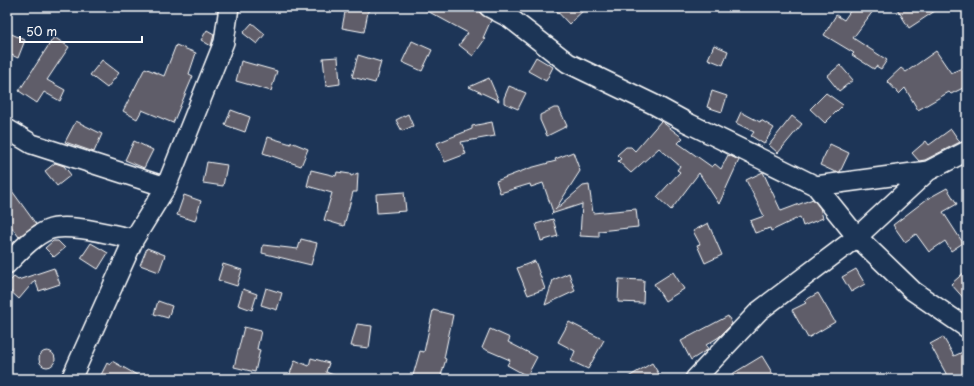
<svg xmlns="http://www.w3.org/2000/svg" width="974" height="386" font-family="'Playpen Sans',sans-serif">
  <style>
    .building { fill: #5e5d69; stroke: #fff }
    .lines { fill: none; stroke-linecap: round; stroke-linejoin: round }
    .street-casing { stroke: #fff; stroke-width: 22 }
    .street { stroke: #1d3557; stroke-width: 19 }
  </style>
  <rect width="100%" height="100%" fill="#1d3557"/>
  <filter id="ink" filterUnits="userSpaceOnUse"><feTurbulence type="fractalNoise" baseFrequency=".025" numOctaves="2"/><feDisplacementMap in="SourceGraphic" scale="8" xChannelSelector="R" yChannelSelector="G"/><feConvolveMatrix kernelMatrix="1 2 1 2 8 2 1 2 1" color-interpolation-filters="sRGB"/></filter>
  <g filter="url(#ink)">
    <path class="building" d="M346 7H369L364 32 342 28Z
      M420 7H478L480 13 491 20 483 38 485 39 473 56 459 45 468 33Z
      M553 7H587L569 24Z
      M853 7H876L853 38 887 60 881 69 876 66 874 69 852 55 854 53 824 35 836 15 844 20Z
      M896 7H941L909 28Z
      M252 23 265 34 257 44 243 33Z
      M207 30 214 34 211 46 201 40Z
      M7 32 25 40 18 58 7 53Z
      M54 37 69 47 47 80 65 90 60 101 44 92 37 103 19 91Z
      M412 41 432 50 422 71 402 62Z
      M176 45 196 53 189 74 193 76 173 123 142 110 137 119 123 111 145 68 164 76Z
      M714 45 728 51 723 65 708 59Z
      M936 51 951 73 962 68 967 77V86L951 94 949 92 918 110 905 88 899 94 887 81 901 68 906 72Z
      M358 55 381 62 375 83 352 77Z
      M338 57 340 84 326 86 323 58Z
      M536 57 553 67 546 81 528 71Z
      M102 60 119 73 107 88 90 75Z
      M241 61 277 71 271 91 236 81Z
      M840 65 853 80 839 91 827 76Z
      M489 78 499 101 469 87Z
      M509 86 526 93 518 109 504 103V98Z
      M712 91 727 96 722 112 707 107Z
      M826 93 843 105 825 123 810 109Z
      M554 108H559L567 126 547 136 540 120V115Z
      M231 110 250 117 245 132 225 125Z
      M741 112 760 122 761 120 774 128 764 144 751 136 754 132 736 123Z
      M408 114 413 126 402 131 396 120Z
      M792 116 802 124 778 153 769 145Z
      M76 121 102 134 94 152 65 142Z
      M661 121 683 138 678 143 712 167 715 164 721 169 728 155 739 160 719 204 699 173 671 210 657 197 680 172 677 170 680 166 659 148 631 173 618 161 621 159 617 155 626 147H631L635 151Z
      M492 122 495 136 461 142 466 154 445 162 437 143 472 129V126Z
      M951 129 960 142 925 160 919 161 912 153 926 141 929 145Z
      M268 137 291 144V142L308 149 301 166 263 153Z
      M134 141 153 150 144 168 125 160Z
      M830 144 849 153 840 172H835L820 165Z
      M573 152 580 171 555 210 583 186 589 185 593 213 636 209 638 227 599 231V237L580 236 582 204 551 214 553 212 543 183 531 187 530 184 500 193 496 181 530 168 556 161 555 159Z
      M207 162 227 165 223 186 203 183Z
      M55 163 64 166 71 175 57 186 45 171Z
      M311 170 336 176 337 172 350 174 351 176 358 173 357 192H353L344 226 324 220 332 193 307 186Z
      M763 172 781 211 813 199 820 208 823 218 803 226 800 217 771 231 770 228 755 233 750 221 764 216 746 180Z
      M7 184 36 224 19 237 7 221Z
      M947 188 957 204 943 212 963 243 951 251 945 241 929 252 916 234 905 242 893 225 927 199Z
      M404 192 406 211 377 213 376 194Z
      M184 195 201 201 195 221 177 215Z
      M553 219 558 236 541 241 536 224Z
      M708 223 722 255 705 263 697 245 700 244 693 231Z
      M301 239 317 243 311 265 262 253 263 245 298 249Z
      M53 241H58L65 248 54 257 45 248Z
      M91 243 108 253 98 269 81 258Z
      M147 248 165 255 159 272 140 265Z
      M535 261 545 289 528 295 517 268Z
      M223 264 242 270 237 286 218 280Z
      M54 268 60 284 39 291 35 280 19 299 7 288V284L14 277 18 280Z
      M856 269 865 284 851 292 842 277Z
      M967 270V302L951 284Z
      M673 272 684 289 665 301 654 284Z
      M569 273 575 291 545 305 553 280Z
      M619 279 644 280 643 303 618 302Z
      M266 288 282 293 277 310 261 305Z
      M243 289 257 294 252 310 238 305Z
      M818 293 835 322 808 338 792 310 806 303 804 301Z
      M158 301 172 306 168 318 154 314Z
      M433 310 453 315 444 358 446 359 440 379H412L420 351 424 352Z
      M728 316 732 324 719 337 706 345 708 349 707 350 691 360 681 341Z
      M569 322 604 340 588 369 571 361 575 351 558 342Z
      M357 324 372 326 369 348 351 346Z
      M244 327 261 331 257 349 260 350 255 372 234 367Z
      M490 329 510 338 508 342 537 357 527 376 507 365 510 360 482 348Z
      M943 337 954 356 967 350V379H949L930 344Z
      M39 359a8 8 0 1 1 16 0a8 8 0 1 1-16 0Z
      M762 356 776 379H724Z
      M311 358 329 363 326 372 341 378V379H288L295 360 309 366Z
      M112 361 144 379H99L107 363 110 365Z
      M652 363 662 379H625Z"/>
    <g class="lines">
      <g class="street-casing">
        <path id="street" d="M489 7 510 18 568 63 653 104 686 122 816 186 857 237 913 291 967 328
          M7 129 32 144 166 187
          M816 186 928 171 967 151
          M7 264C19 252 32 237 48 230 67 222 113 235 134 239
          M71 379 134 239 166 187 224 42 229 7
          M695 379 759 311 857 237 928 171"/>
      </g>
      <use href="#street" class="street"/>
    </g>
  </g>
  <rect width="974" height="386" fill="none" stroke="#1d3557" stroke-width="24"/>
  <rect x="12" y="12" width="950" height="362" fill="none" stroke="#fff" stroke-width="1.5" filter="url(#ink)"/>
  <path d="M20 36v6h122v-6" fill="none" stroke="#ffffff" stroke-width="2"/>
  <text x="26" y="36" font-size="12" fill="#ffffff" stroke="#1d3557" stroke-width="3" paint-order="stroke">50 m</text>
</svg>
